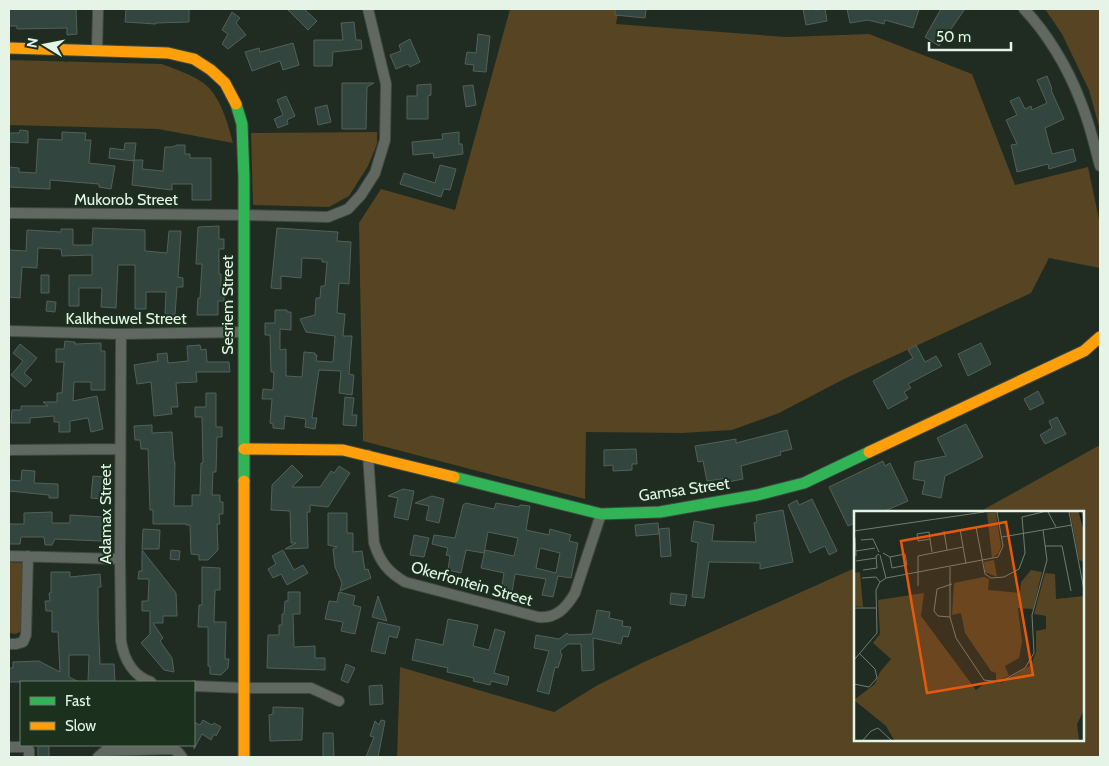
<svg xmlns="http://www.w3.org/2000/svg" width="1109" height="766" font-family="Cabin,sans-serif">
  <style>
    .green { fill: #564422 }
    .building { fill: #33453f; stroke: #53605a; fill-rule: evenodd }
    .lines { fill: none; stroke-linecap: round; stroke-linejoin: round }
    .street-casing { stroke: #3e4940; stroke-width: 12 }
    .fast-casing { stroke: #3e4940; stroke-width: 13 }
    .slow-casing { stroke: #3e4940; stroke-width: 13 }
    .street { stroke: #606861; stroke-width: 10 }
    .fast { stroke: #30b455; stroke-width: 11 }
    .slow { stroke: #ff9f0a; stroke-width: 11 }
    .labels { text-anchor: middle; stroke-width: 4; stroke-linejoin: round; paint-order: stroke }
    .street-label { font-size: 16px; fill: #e6f4e8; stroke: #1b311e }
    .inset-river { fill: none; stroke: #061c20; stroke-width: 2.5 }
    .inset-road { fill: none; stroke: #6f7c71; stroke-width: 1 }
    .view { fill: #e8590c; fill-opacity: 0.15; stroke: #e8590c; stroke-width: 2.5 }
    .inset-edge { fill: none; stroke: #e6f4e8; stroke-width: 2.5 }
  </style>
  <rect width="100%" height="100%" fill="#202c22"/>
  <path class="green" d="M510 9H619L616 24 786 37 869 34 972 74 1015 185 1088 167 1100 224V268L1049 258 1031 293 844 379 779 413 732 430 682 433 586 432 585 499 363 441 359 223 381 189 455 210Z
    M1045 9H1100V130L1089 90 1062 34Z
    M9 60 162 64C177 70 200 77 210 89 223 104 228 125 233 143L158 129 9 125Z
    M377 132V144L368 166 349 196 329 207 253 205 251 133Z
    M1100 445V757H397L400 667 554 712 596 686 644 662 855 568V740H1083V512H979Z
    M9 562 25 563 23 631 15 634 9 633Z"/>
  <path class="building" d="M9 9H76L77 34 67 35V28L17 29V26H9Z
    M126 9H189V22L156 23V24L125 22Z
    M287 9H304L317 21 308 30Z
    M615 9H646L645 18 615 15Z
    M803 9H815V10L825 9 827 21 806 25Z
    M847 9H919L913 28 885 20 884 24 868 20 850 23Z
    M941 9H965L939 46 925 37Z
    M232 12 240 18 236 23 246 35 228 49 222 44 228 34 222 30Z
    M354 22 356 40H361L362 49 333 52 332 66H314V40H343L341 23Z
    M478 34 490 36 486 72 473 71 474 65 465 64 467 52 476 53Z
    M410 39 420 62 410 67 408 64 396 69 390 55 401 51 399 45Z
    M293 43 299 65 283 70 280 61 252 71 245 52 259 48 260 52Z
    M1047 76 1052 89 1051 90 1064 119 1045 128 1052 154 1073 149 1076 161 1049 169 1048 164 1017 172 1011 145 1017 144 1006 120 1017 115 1010 101 1019 97 1025 109 1031 106 1032 110 1047 103 1037 80Z
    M342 83H374L367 87 366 129H342Z
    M431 84V95L428 96V119H407V96H417V85Z
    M473 85 476 105 466 107 463 86Z
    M286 96 295 116 287 120 288 124 278 128 274 119 283 115 277 100Z
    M327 105 331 122 318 125 315 108Z
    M20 130 28 131V143L9 142V133H19Z
    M62 132 86 133 85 140H91L89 163 115 166 111 189 99 187V184L50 180V189L9 187V167L19 168V172L36 173 38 139 62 140Z
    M459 132V144H462L463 154 434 158 433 153 413 155 412 142 443 139 442 134Z
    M125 143H136L134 161 109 158 110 148 124 150Z
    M177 145H185V154H190V158H211V200H192V184H172V190L132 185 134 160H143L142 169 163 171 165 147H172Z
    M440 165 456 169 450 190 444 189 441 197 400 184 404 173 435 183Z
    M219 226V239H224V249H219V274H221V286H224V301H218V315H197L198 298H200L202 264H196L198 227Z
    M93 228 145 230V251L167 253 169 231H181L178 277 183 278V287H177L175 315 165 314 166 292H146V309H135V265H118L116 308 101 307 102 288H79V306H69V275H92V255L62 256 61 249 38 248 37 268 22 267 20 298 9 297V250L26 251 27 230 61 232V229H73V245H92Z
    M277 228 338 232 337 241 351 242 349 284 339 283 337 313 345 314 343 336H352L349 374 354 375 352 395 339 393 341 371 319 370 312 418H317L315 429 305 427 306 419 285 416 284 429 273 428V424L270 423 272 399H262L263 389 273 390 274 372H271L270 335H265V323H275V310H287V312H291V330L280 329V350L286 349V376L302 377 304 352 315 353V355H317L316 361 333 362 335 336 306 332 300 319 315 315 316 298H320L321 286H325L327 262H322V259L302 258 301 278 281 276V289L271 288Z
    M41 275H49V293H41Z
    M47 301 56 302 55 312 46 311Z
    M65 341 75 342V344L101 343V351H105V390H91V382H74L73 401 97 396 103 429 91 432 88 418 70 421V432H59V422H54V416L30 418V423H11L12 410H21V406H48L43 402H57V393H62L64 362H56V349H64Z
    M981 343 991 364 968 376 958 354Z
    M20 344 37 358 24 373 32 380 25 387 11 375 23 361 13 353Z
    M200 345 201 350 206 349 207 362H229L230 372H196L197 382 176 383 178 407H171L172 414 154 416 151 382 137 384 134 365 158 361 157 354 167 353 168 363 188 361 187 346Z
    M916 345 925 362 936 356 942 366 908 384 911 388 904 392 908 398 888 409 873 381 913 358 908 350Z
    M1038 391 1044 403 1030 410 1024 399Z
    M206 393H216V427H222V437H217L216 472H213L212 495H220V502H223V514H219L220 524H217L218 550 208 560H199V555L191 554 190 525H186V524H153V510H150L148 449H141L140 440H135L134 426 152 425V433L172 432 174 462H175L174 506H192V495H200L201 463H203L202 417H195V407H206Z
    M345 397 354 398 352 415H357L356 426 343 425Z
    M1057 417 1066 434 1045 444 1040 435 1052 428 1049 421Z
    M966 424 983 457 945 476 941 498 922 494 925 481 913 479 915 462 946 456 937 438Z
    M787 430 792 449 780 452 781 455 741 466 743 479 728 482V478L707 481 703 461 698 462 695 446 736 439V443Z
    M636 449 637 464H632V470L613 471V465L604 466V450Z
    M883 461 885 466 890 463 908 501 882 512H855V523L848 526 829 487Z
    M292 465 303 476 292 487H320L331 471 334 473 339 466 350 473 328 507 310 505V512H307L308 548 285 549 296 543H291L290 511 271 510 272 485Z
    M22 470 35 471 34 483 58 484V498H49V495L9 491V480L21 481Z
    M93 476 105 477 102 499 91 498Z
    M403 489 414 491 408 520 394 517 398 498 388 496Z
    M432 496 444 499 439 523 426 520 429 506 415 503Z
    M812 499 837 551 829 555 825 546 810 553 788 505 797 500 799 505Z
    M466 503 494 509 496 503 519 507 520 505 530 506 526 530 549 535 550 529 571 535 569 541 578 543 571 578 558 576 553 597 542 595 546 579 515 574 512 592 501 590 504 573 481 568 485 550 514 556 518 538 488 532 484 553 466 550 461 573 448 570 450 556 446 555 448 548 432 544 434 535 455 538 463 505ZM540 548 560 553 556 573 536 568Z
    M783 510 793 562 760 569V563L709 562 704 598 692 597 698 543 691 541 694 521 714 525 712 541 756 542 754 523 757 522 756 515Z
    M52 512V523H70V515L103 517 101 541 55 539 52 545H45L44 537H21L20 544H9V524H24V513Z
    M328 513H347V533H353V552L362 551 365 570 368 569 371 578 340 591 342 583 335 567 333 549 337 547 328 545Z
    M658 523 659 534 636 536 635 525Z
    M669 528 671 556 661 557 659 529Z
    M143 529 160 530 159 549H142Z
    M414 535 429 538 424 557 410 555Z
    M142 550 176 593 177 616H163V623H153L163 638 160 641 172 658 174 672 164 670 141 643 150 634V611H142V601H148L149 579H138L139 571H142Z
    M171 550 180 551 179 560 170 559Z
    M283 550 294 570 303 565 308 573 287 585 281 574 273 578 268 569 276 564 272 556Z
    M202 567 220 568V590H215L214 622H226L225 659H229L228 668 221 675 210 674V666H208V627H198L199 605H202Z
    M51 572H70V577L100 574 101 587H98V616L100 664H114L115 682H88L89 655H69V677L79 682H9V668H13V662L39 661 60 672 58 632H52V611H46L45 601H50L49 593H51Z
    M288 592H300V614H293L294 647 315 646V658H325V670L267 668 268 635H279V625H282V614H284L285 601H288Z
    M339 592 355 596 353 605 361 607 355 634 341 631 343 622 325 619 329 601 337 602Z
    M671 593 687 595 685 606 670 604Z
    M378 596 387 621 372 617Z
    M597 610 610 612 609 618 623 621 622 626 631 627 628 637 623 636 621 644 593 638 594 670 582 671 581 644H568L560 651 562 655 558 668 555 667 549 694 537 691 549 651 534 648 536 635 559 639 567 633 569 635 592 634Z
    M448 619 478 625 473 646 489 650 495 629 505 632 494 673 509 677 507 685 491 681 490 685 473 681 474 678 447 672 448 668 412 660 416 639 443 645Z
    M378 622 400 627 397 638 389 636 385 654 371 651Z
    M346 664 355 668 348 683 341 680Z
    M382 685 383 704 370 705 369 686Z
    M273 707 303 708 302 740 270 741 269 715 273 714Z
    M203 720 212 725 214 723 221 727 216 736 214 734 211 740 202 734 194 749V722L200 725Z
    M381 720 385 721 378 757H366L374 737 370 736 375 721 379 725Z
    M323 733H333L334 757H323Z
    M38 745H49V757H38Z"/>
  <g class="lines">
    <g class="street-casing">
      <path id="street" d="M1024 9C1047 33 1068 68 1080 100 1089 121 1094 144 1100 166
        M97 50 98 9
        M9 213 244 215 328 217 348 209 361 195 375 173 385 140 386 84 368 9
        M9 331 121 334 244 332
        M121 334 120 559 121 641C124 659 133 676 151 682
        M9 450 120 449
        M368 455 374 543C380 562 388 572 405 582L538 617C556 619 566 608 575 593L601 514
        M9 556 120 559
        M9 644H16L23 642 26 635 28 556
        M194 686 244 688H311L339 701
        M9 747H26L29 750V757
        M98 757 105 751 172 749 178 752 182 757"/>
    </g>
    <g class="fast-casing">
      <path id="fast" d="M236 104 242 124 244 179V481
        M454 477 601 514 660 512 757 495 804 483 869 452"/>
    </g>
    <g class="slow-casing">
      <path id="slow" d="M9 48 168 53 194 59 211 70 225 83 236 104
        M244 449 343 450 454 477
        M869 452 1084 351 1100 337
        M244 481V757"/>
    </g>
    <use href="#street" class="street"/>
    <use href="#fast" class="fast"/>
    <use href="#slow" class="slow"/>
  </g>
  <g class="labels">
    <g class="street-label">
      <text x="126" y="205">Mukorob Street</text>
      <text transform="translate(227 305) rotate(-90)" y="6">Sesriem Street</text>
      <text x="126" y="324">Kalkheuwel Street</text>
      <text transform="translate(684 489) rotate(-8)" y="6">Gamsa Street</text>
      <text transform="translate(105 514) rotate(-90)" y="6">Adamax Street</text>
      <text transform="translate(472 583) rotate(16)" y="6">Okerfontein Street</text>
    </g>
  </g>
  <g transform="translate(854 511)">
    <rect width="230" height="230" fill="#202c22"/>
    <path d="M216 1H230V51L225 49ZM133 2H142L147 35 145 42 138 47ZM140 49 143 66 131 61 130 51ZM177 59 188 61 179 98 164 97 168 131 165 147 151 155 155 165 142 170V162L137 160 111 122 107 102 98 104 100 72 130 66 135 68 134 79 166 82 167 71ZM6 61 9 96 0 95V62ZM191 62 201 63 202 88 230 85V199L223 213 225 229H40L32 215 0 189 21 173 26 161 37 148 19 132 26 123 24 89 70 82 67 105 122 179 131 172H147L177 154 182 141V120L192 118V105L180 103Z" fill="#564422"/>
    <path class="inset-river" d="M226 1 230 16"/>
    <path class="inset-road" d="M194 1 202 16M215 1 230 79M122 16 131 63 137 67 150 66 165 58 171 42 168 6 189 1M106 18 112 53M0 20 130 1M90 20 93 39M1 26 2 45M148 26 218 14M76 28 64 30 63 23 75 21 76 28 78 41M7 29 19 28 25 41M191 35H208L217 80M2 40 21 37M29 42 36 46 51 43 53 54 38 57 36 46M26 44 32 67M2 50 22 47M96 56V106L102 127 130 169 146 171 171 157 180 142 178 104 193 49 189 19M9 59 23 57 22 45 25 43M8 67 22 66 26 71M64 75V45L109 36M0 97H22M96 106 84 105 80 100 83 78 98 73M0 149 23 122 22 79 26 71 32 67 144 46 149 35 143 1M0 173 15 176 23 167 21 158 6 143M9 229 17 220 24 217 37 229"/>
    <path class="view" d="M152 11 179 164 73 182 47 30Z"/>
    <rect width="230" height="230" class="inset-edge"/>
  </g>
  <rect width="1109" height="766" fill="none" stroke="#e6f4e8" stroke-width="20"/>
  <rect x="20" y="681" width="175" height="65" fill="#1b311e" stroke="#6c7f6f"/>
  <rect x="30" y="697" width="25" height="8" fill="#30b455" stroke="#6c7f6f"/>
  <text x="65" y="706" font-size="15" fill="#e6f4e8">Fast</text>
  <rect x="30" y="722" width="25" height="8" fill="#ff9f0a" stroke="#6c7f6f"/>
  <text x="65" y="731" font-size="15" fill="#e6f4e8">Slow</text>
  <g transform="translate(45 45) rotate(280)" stroke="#1b311e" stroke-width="4" paint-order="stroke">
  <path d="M0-4L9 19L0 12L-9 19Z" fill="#e6f4e8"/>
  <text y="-8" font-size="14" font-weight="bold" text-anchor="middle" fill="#e6f4e8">N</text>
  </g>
  <path d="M929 42v8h82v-8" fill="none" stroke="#e6f4e8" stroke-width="2.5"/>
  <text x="936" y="42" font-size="15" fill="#e6f4e8" stroke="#1b311e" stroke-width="4" paint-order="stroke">50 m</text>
</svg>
